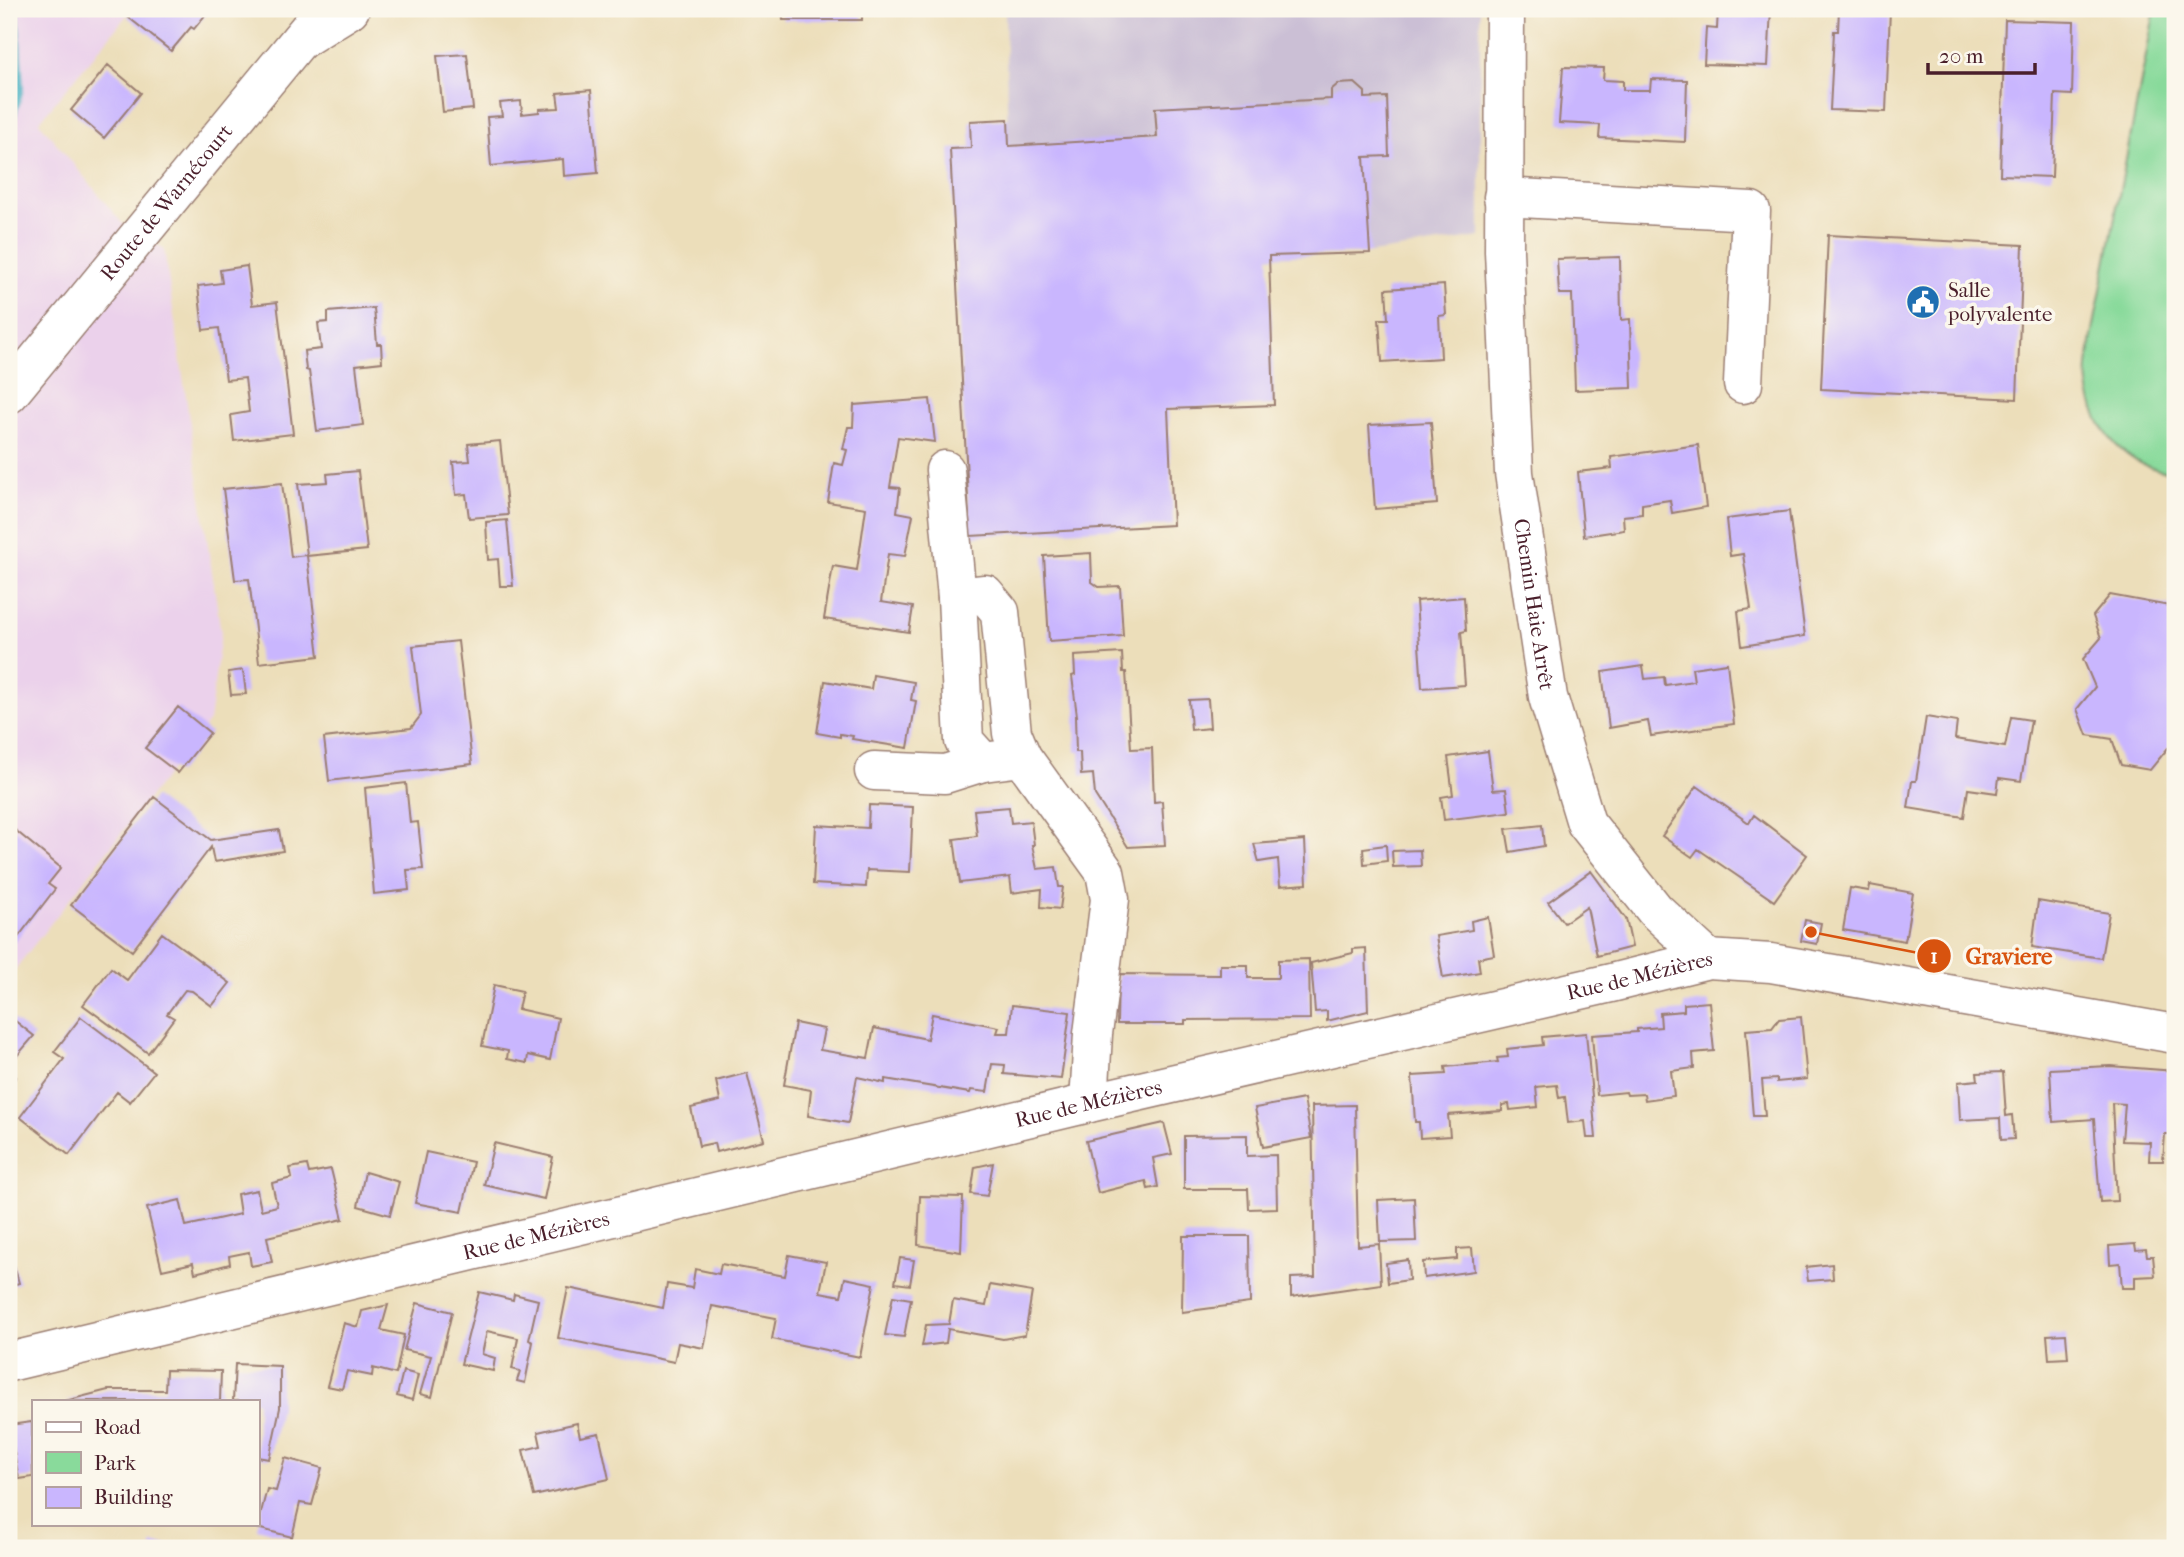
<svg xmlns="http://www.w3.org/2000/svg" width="2184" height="1557" font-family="'IM FELL French Canon',serif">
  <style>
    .built { fill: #ebd1eb }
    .industrial { fill: #cbbfd5 }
    .green { fill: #89da9b; stroke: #6a7c63; stroke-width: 2 }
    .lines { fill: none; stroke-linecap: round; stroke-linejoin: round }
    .stream { stroke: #45b0c3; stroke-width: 10 }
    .building { fill: #c9b6fe }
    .minor-casing { stroke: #9b7e72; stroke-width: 41 }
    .major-casing { stroke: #9b7e72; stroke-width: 41 }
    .minor { stroke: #fff; stroke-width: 38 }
    .major { stroke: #fff; stroke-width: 38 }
    .labels { text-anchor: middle; stroke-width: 7; stroke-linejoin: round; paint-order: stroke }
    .street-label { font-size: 21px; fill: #4a1f2b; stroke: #fbf7ec }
    .poi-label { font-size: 21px; fill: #4a1f2b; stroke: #fbf7ec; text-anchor: start }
    .leader { fill: none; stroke: #d8530f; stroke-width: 2.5 }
    .callout-dot { fill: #d8530f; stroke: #fbf7ec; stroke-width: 2.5 }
    .mark-label { font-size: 21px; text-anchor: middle; font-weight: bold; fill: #fff }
    .callout-label { font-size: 23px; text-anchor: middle; font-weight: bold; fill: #d8530f; stroke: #fbf7ec; stroke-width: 7; stroke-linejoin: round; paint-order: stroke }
  </style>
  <rect width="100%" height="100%" fill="#fbf7ec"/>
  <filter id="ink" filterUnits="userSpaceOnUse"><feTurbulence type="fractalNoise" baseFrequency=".0143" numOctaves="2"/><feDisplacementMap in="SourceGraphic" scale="14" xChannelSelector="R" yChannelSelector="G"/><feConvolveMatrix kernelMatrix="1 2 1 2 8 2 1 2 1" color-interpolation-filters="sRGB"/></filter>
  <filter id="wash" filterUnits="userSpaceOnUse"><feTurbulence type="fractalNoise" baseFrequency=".00686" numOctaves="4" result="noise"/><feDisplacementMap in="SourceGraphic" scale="28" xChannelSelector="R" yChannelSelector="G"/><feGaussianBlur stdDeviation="1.57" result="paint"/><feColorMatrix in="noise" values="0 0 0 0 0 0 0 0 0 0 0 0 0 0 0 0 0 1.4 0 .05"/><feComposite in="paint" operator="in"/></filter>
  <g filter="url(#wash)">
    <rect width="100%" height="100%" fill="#ecdeba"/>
    <path class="built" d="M9 9H132L39 122 122 223 164 249 221 633 209 721 9 977Z"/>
    <path class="industrial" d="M1005 9H1480V237L1371 253 1269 257 1274 405 1168 409 1173 525 970 536 950 149 1008 145Z"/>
    <path class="green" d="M2155 9H2175V473C2127 468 2094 432 2088 384 2086 369 2090 352 2092 336Z"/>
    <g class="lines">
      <path class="stream" d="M9 125 19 88 14 9"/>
    </g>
    <g id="blocks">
      <path class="building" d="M134 9H210L194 29 191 27 171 51 128 17Z
        M782 9H862V20H783Z
        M1718 9H1771L1768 66 1704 64 1706 28 1717 29Z
        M1839 9H1890L1886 112 1830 110 1834 31H1838Z
        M2005 20 2074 22 2072 95 2055 94 2052 177 2000 175Z
        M467 54 473 109 443 112 437 56Z
        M108 65 141 93 104 138 71 110Z
        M1563 67 1604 68 1603 80 1623 81V90H1650L1651 79 1687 80 1685 142 1599 138 1600 125 1559 123Z
        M1355 83 1365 92V98L1387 97 1389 156 1364 157 1370 253 1269 256 1274 405 1168 409 1173 525 970 536 950 149 971 148 970 121 1008 119 1009 146 1157 137 1155 108 1331 99V90L1338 84Z
        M591 90 598 173 564 176 563 159 491 166 487 117 502 116 500 103 521 101 522 114 539 112V109L559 108 557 93Z
        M1828 235 2023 245 2017 399 1821 389Z
        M1620 257 1621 320 1630 319 1632 388 1575 390 1572 294H1559L1557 259Z
        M247 266 252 305 277 302 293 434 234 441 231 415 249 412 245 378 226 380 219 328 203 330 198 286 222 283 220 270Z
        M1444 285 1446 315 1439 316 1441 358 1382 362 1379 319H1388L1386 289Z
        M374 308 377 344H381L382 362 356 365 363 425 317 431 309 371 306 370 304 351 321 349 318 323 328 322V312Z
        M930 399 935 442 898 437 890 487 900 488 897 512 913 515 905 556 888 554 881 602 913 607 909 632 824 619 833 566 857 570 866 508 828 502 834 463 843 465 847 450 843 449 848 427H853L854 405Z
        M1431 422 1437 504 1375 509 1369 425Z
        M500 441 508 515 469 518 466 494 456 495 453 462 470 461 468 444Z
        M1698 445 1706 507 1672 513 1670 500 1642 504V514L1623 516 1624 530 1584 536 1578 472 1612 468 1611 457Z
        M358 471 367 550 307 556 319 656 259 663 249 579 235 580 223 489 282 483 291 557 307 555 298 484 328 482 327 474Z
        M1789 511 1805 636 1742 646 1738 611 1751 609 1743 554 1730 556 1726 519Z
        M507 520 513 586H500L498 559 488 560 486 522Z
        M1091 553 1092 582 1099 587 1120 586 1123 636 1049 641 1044 556Z
        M2110 595 2175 607V750L2168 748 2150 770 2121 765 2112 739 2087 735 2077 709 2095 687 2083 659 2101 638 2093 616Z
        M1464 597 1466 631 1461 632 1465 685 1422 688 1416 601Z
        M458 641 472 764 329 781 324 738 411 728 421 715 413 646Z
        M1122 653 1123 672H1126L1131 749 1152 748 1154 802 1162 801 1165 845 1128 847 1095 795 1093 774 1081 775 1080 752H1076L1075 716H1077L1072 676 1075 675 1074 656Z
        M1727 663 1734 724 1651 736 1648 721 1609 728 1602 672 1643 666 1645 679 1664 677 1665 685 1694 681 1692 668Z
        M243 670 246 694 231 695 228 672Z
        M873 675 914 682 911 700 916 701 908 748 852 739 853 736 840 734V737L817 733 825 681 871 689Z
        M1208 699 1210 728 1191 730 1189 700Z
        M178 707 210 733 178 773 145 748Z
        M1926 717 1957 722 1955 739 2005 747 2011 717 2031 720 2021 781 1999 778 1997 793 1968 789 1964 817 1908 808 1912 781H1916Z
        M1488 751 1493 790 1506 789 1509 812 1444 820 1441 797 1453 795 1448 757Z
        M406 783 410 823 418 822 423 869 407 870 409 890 374 894 365 788Z
        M1697 786 1749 823 1754 815 1807 855 1774 901 1698 849 1692 857 1662 836Z
        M154 797 211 840 279 830 283 851 214 862 211 847 132 951 71 905Z
        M869 805 913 807 910 872 867 870 866 887 813 884 816 825 868 828Z
        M1009 807 1011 823 1031 821 1034 845H1032L1037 869 1056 867 1059 887H1063L1060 909 1041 907 1042 889 1012 893 1010 877 960 883 954 839 977 836 974 810Z
        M9 825 61 868 48 884 55 889 9 949Z
        M1542 825 1544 846 1510 852 1506 829Z
        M1305 840 1307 884 1280 886 1278 859 1259 862 1254 844Z
        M1386 845 1387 861 1364 864 1363 848Z
        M1420 850 1421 866 1393 867 1392 851Z
        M1591 871 1626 919 1632 947 1597 956 1587 907 1564 923 1548 902Z
        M1870 885 1913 893 1905 941 1843 930 1850 888 1869 891Z
        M2038 901 2109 913 2101 958 2032 947Z
        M1488 917 1494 955 1478 958 1480 972 1443 978 1436 936 1472 930 1471 921Z
        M1805 920 1821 923 1817 944 1801 941Z
        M162 933 230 983 212 1006 192 991 185 990 167 1014 174 1018 148 1053 83 1005 111 968 127 980Z
        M1366 948 1368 1011 1327 1021V1011L1315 1012 1311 963 1353 953V949Z
        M1309 959 1310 1019 1185 1020V1024H1117L1118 974 1220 975V965H1248V978H1278V960Z
        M494 985 522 991 518 1009 558 1018 550 1060 528 1055 527 1063 507 1059 508 1051 482 1046Z
        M1709 1002 1714 1051 1693 1053 1694 1068 1671 1071 1674 1096 1645 1100 1644 1094 1627 1095 1626 1092 1597 1095 1592 1035 1637 1032V1029L1661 1027 1660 1013 1684 1011V1004Z
        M1012 1005 1070 1012 1061 1079 1004 1074 1005 1065 992 1064 987 1092 971 1090 970 1093 885 1079V1083L857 1077 848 1123 808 1116 811 1090 784 1085 795 1023 824 1029 820 1050 868 1058 874 1028 927 1039 932 1014 999 1027 997 1033H1009Z
        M9 1016 34 1036 9 1065Z
        M81 1017 154 1072 130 1102 117 1092 69 1155 20 1117 64 1059 54 1052Z
        M1801 1017 1807 1079 1777 1082V1079L1762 1080 1765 1116H1753L1746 1030 1772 1028 1779 1019Z
        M1586 1033 1596 1138H1587L1585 1121 1568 1123 1565 1097 1559 1098 1557 1085 1536 1087 1538 1107 1510 1110 1509 1104 1502 1105V1111L1448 1115 1450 1136 1420 1138 1419 1122H1415L1412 1076 1446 1074 1445 1067 1498 1062 1497 1058 1508 1057 1507 1049 1543 1045 1542 1037Z
        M2110 1066 2175 1071V1134H2165L2163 1161H2149L2150 1142 2122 1141 2125 1104 2112 1103 2117 1201 2100 1202 2094 1119 2053 1122 2050 1069Z
        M9 1072 16 1077 9 1086Z
        M2003 1072 2006 1116 2012 1115 2014 1139 2001 1140 2000 1118 1960 1120 1958 1082 1978 1080 1977 1073Z
        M747 1073 764 1140 716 1152 714 1143 699 1146 691 1108 720 1101 716 1081Z
        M1304 1099 1311 1138 1263 1147 1255 1108Z
        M1355 1105 1358 1246 1379 1244 1381 1284 1291 1297V1278L1315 1277 1312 1106Z
        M1164 1123 1172 1154 1153 1158 1158 1187 1148 1189 1146 1181 1098 1193 1086 1141Z
        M1247 1135V1156L1276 1155 1277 1208 1249 1209 1248 1189H1184V1136Z
        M494 1143 553 1157 544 1199 484 1185Z
        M426 1152 473 1162 462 1212 415 1203Z
        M993 1163 987 1196 971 1194 975 1167Z
        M307 1165 309 1173 331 1169 343 1219 267 1237 272 1262 251 1266 249 1252 229 1256 230 1264 195 1273 193 1263 162 1270 147 1208 180 1200 186 1226 240 1214 237 1194 257 1190 261 1210 277 1206 272 1183 292 1178 290 1168Z
        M365 1172 399 1182 390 1215 358 1206Z
        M920 1196 963 1197 961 1252 918 1245Z
        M1414 1198 1416 1241 1380 1242 1378 1200Z
        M1183 1236H1249L1250 1303 1182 1312Z
        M2135 1244 2136 1250 2146 1249 2147 1256H2153L2155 1276 2135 1277V1288H2122L2120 1263 2110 1264 2109 1246Z
        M9 1247 19 1283 9 1286Z
        M1472 1248 1474 1271 1424 1278 1423 1262 1457 1259V1249Z
        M789 1255 826 1262 820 1292 841 1296 845 1278 874 1284 860 1357 772 1339 776 1318 712 1306 704 1348 678 1343 674 1362 558 1338 568 1288 663 1308 667 1284 692 1288 695 1269 719 1274 721 1264 785 1276Z
        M900 1258 914 1260 910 1285 895 1283Z
        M1408 1260 1409 1280 1388 1283 1386 1263Z
        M1832 1264 1833 1279 1808 1281 1806 1267Z
        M990 1285 1032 1292 1025 1335 1003 1339 948 1329 946 1343 922 1346 926 1325 949 1324 953 1300 986 1306Z
        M479 1292 513 1300 514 1294 538 1300 529 1340 533 1342 525 1383 517 1381 520 1371 512 1369 518 1338 487 1331 482 1354 495 1358 493 1371 461 1364Z
        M893 1296 911 1299 904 1337 885 1335Z
        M417 1303 452 1312 432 1397 420 1394 431 1356 404 1350Z
        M388 1305 381 1330 404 1335 396 1374 373 1368 372 1376 347 1371 342 1389 327 1386 344 1323 358 1327 362 1311Z
        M2066 1334 2068 1358 2049 1359 2047 1335Z
        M235 1364 280 1366V1408L269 1459 257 1457V1401H233Z
        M166 1370 221 1371 220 1401H65L108 1390H165Z
        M403 1371 418 1375 412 1400 397 1396Z
        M32 1422 33 1477 19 1479 9 1425Z
        M577 1423 580 1437 599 1433 609 1479 534 1496 523 1450 541 1446 538 1432Z
        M285 1458 322 1468 312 1505 300 1503 292 1537 257 1528 267 1489 276 1491Z
        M152 1544 169 1545V1548H151Z"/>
    </g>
  </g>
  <g filter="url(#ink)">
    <use href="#blocks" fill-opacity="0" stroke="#9b7e72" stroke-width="2"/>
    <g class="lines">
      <g class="minor-casing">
        <g id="minor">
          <path id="s1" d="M1505 9 1504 251 1514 473 1548 697 1586 823 1655 910 1708 959"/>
          <path d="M300 40 350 9"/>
          <path d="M1503 197 1751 211 1743 384"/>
          <path d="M945 470 957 597 964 741 983 762 1022 757"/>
          <path d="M957 597 985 594 1000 612 1012 733 1022 757 1105 872 1110 899 1093 1034 1089 1103"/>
          <path d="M874 771 945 774 983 762"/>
          <path id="s2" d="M9 1362 1089 1103 1611 983 1708 959 1771 963 2175 1034"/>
        </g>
      </g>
      <g class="major-casing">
        <g id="major">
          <path id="s3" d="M9 394 325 9"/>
        </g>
      </g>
      <use href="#minor" class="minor"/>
      <use href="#major" class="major"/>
    </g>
  </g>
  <defs>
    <g id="civic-disc" transform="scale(1.75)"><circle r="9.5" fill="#1f6fb2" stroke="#fbf7ec"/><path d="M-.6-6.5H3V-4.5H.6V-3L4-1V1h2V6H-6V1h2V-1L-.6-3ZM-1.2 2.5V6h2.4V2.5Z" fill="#fff"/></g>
  </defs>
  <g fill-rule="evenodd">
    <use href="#civic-disc" x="1923" y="302"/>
  </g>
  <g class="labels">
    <g class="street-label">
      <text dy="7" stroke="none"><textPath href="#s3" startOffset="248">Route de Warnécourt</textPath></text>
      <text dy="7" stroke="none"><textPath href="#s1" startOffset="597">Chemin Haie Arrêt</textPath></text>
      <text dy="7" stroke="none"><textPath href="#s2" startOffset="1676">Rue de Mézières</textPath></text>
      <text dy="7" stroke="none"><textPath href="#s2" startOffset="1110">Rue de Mézières</textPath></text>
      <text dy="7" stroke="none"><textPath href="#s2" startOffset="542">Rue de Mézières</textPath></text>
    </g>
    <g class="poi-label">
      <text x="1948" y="297">Salle<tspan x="1948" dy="24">polyvalente</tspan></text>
    </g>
  </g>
  <path class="leader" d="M1811 932L1934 956"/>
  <g class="callout-dot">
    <circle cx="1811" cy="932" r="7"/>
    <circle cx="1934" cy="956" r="18"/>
  </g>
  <g class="mark-label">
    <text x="1934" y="963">1</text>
  </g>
  <g class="callout-label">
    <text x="2009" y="964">Graviere</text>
  </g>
  <rect width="2184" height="1557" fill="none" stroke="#fbf7ec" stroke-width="35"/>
  <rect x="32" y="1400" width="228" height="126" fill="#fbf7ec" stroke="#b4a19f" stroke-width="2"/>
  <rect x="46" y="1422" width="35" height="10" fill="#ffffff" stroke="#b4a19f" stroke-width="2"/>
  <text x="94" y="1434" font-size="21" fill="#4a1f2b">Road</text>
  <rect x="46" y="1452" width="35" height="21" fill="#89da9b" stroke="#b4a19f" stroke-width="2"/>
  <text x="94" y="1470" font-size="21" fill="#4a1f2b">Park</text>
  <rect x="46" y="1487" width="35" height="21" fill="#c9b6fe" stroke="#b4a19f" stroke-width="2"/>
  <text x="94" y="1504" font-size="21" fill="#4a1f2b">Building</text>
  <path d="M1928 63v10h107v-10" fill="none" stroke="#4a1f2b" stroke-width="3.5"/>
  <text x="1939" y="63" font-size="21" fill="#4a1f2b" stroke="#fbf7ec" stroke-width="5" paint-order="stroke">20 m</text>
</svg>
